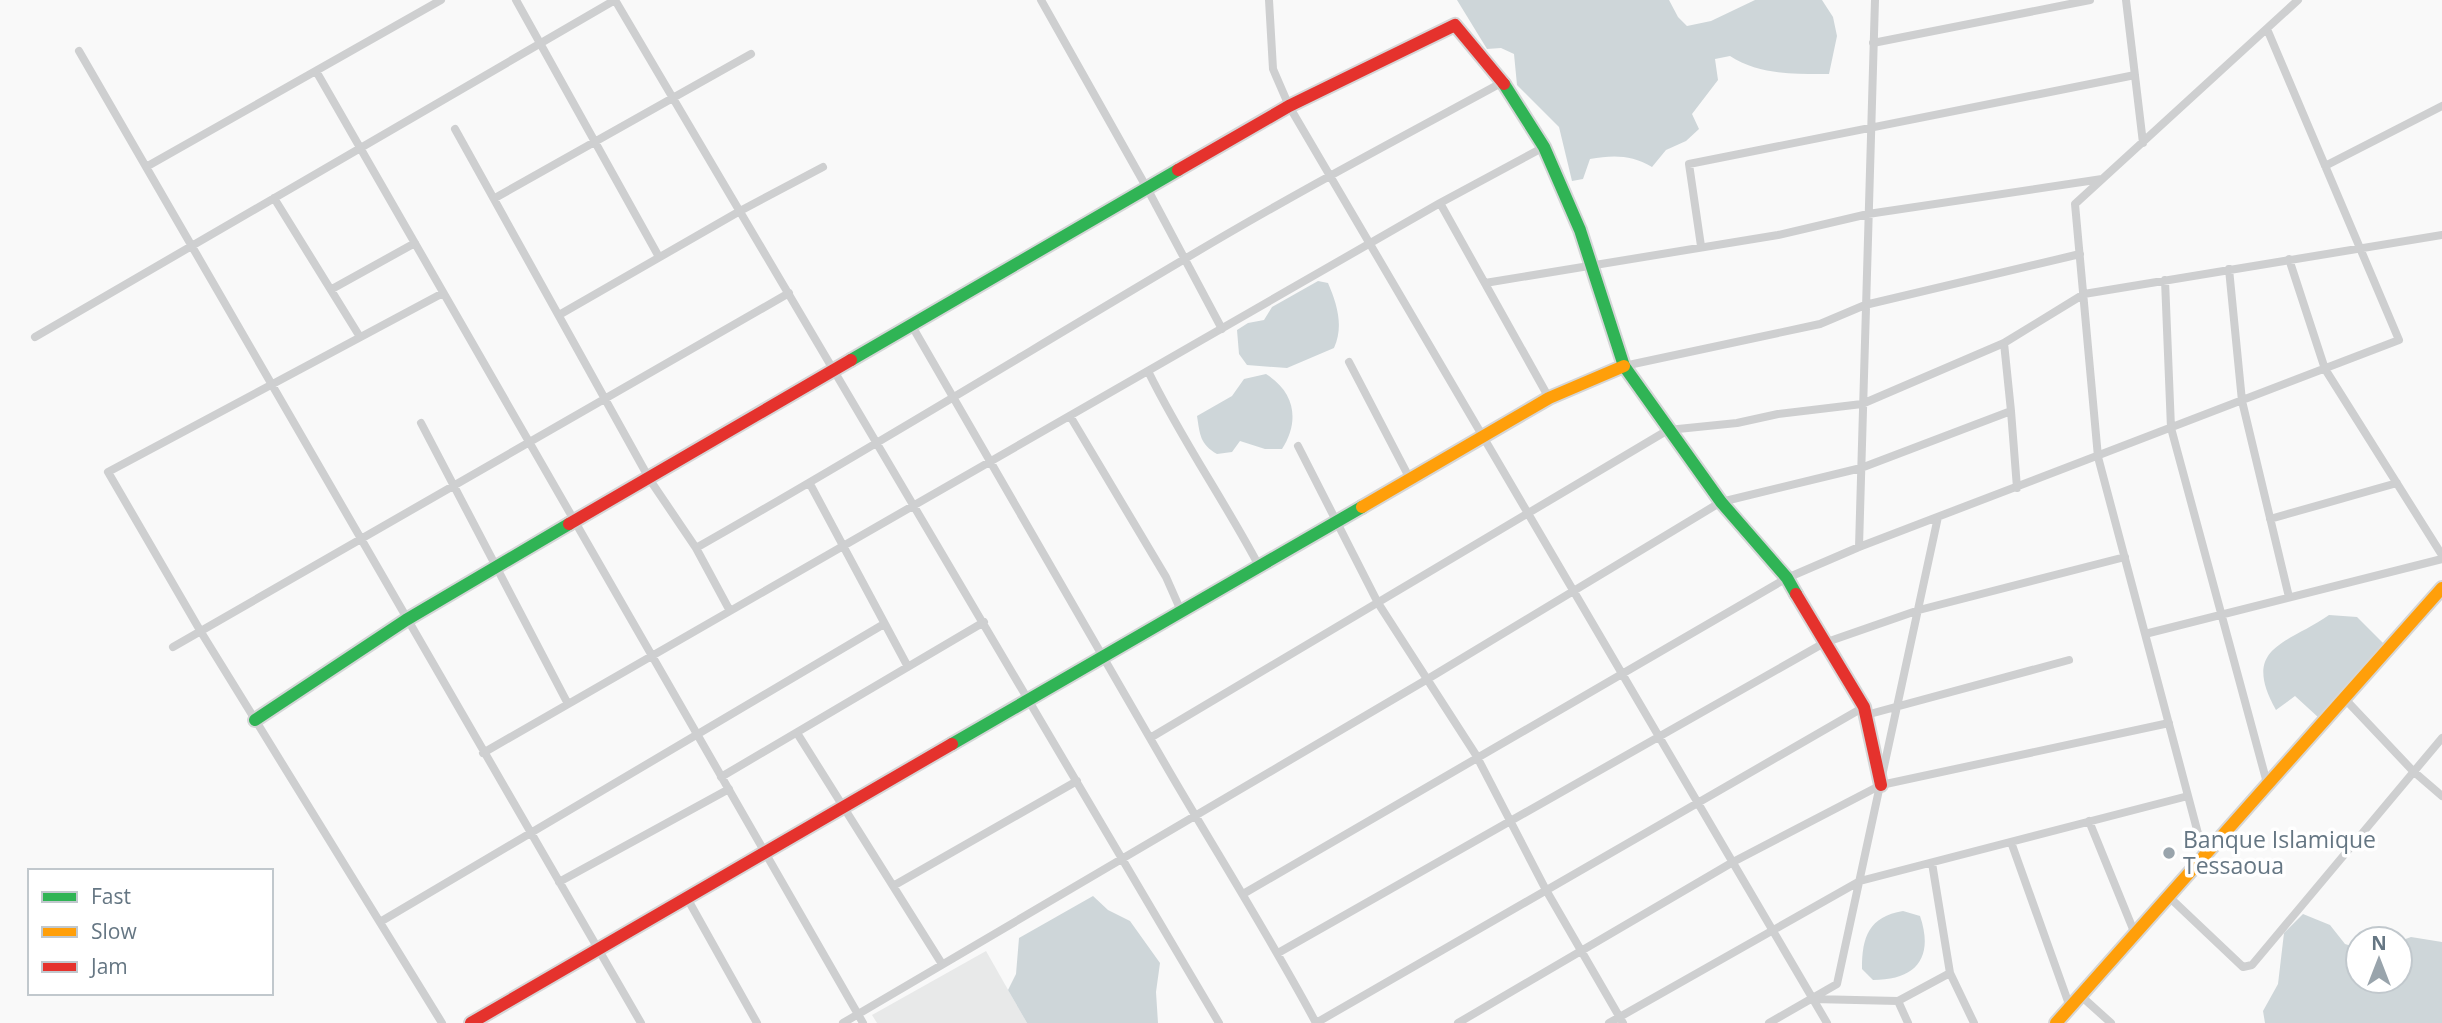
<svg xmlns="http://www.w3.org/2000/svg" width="2442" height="1023" font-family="'Open Sans',sans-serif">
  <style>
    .built { fill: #e8e9e9 }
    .water { fill: #ced6d9 }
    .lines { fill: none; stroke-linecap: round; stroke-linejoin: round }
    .fast-casing { stroke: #d5d6d7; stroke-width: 16 }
    .slow-casing { stroke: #d5d6d7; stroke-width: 16 }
    .jam-casing { stroke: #d5d6d7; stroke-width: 16 }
    .street { stroke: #cecfd0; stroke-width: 8 }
    .fast { stroke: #30b455; stroke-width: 12 }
    .slow { stroke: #ff9f0a; stroke-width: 12 }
    .jam { stroke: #e5322d; stroke-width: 12 }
    .poi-dot { fill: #99a4ac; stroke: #fff; stroke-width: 2.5 }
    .labels { text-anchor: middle; stroke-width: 7; stroke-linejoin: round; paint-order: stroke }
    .poi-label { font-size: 23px; fill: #657683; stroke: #fff; text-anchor: start }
  </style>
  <rect width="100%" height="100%" fill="#f9f9f9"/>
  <path class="built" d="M986 951 1027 1023H877L872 1015Z"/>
  <path class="water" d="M1457 0H1669L1678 17 1687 26 1711 21 1755 0H1822L1833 17 1837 36 1829 74C1795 74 1759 75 1730 56L1715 59 1718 80 1692 114 1699 129 1686 141 1666 150 1652 167C1631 155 1614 155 1590 159L1583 179 1572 181 1559 127 1517 85 1514 54 1501 48 1487 49Z
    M1318 281 1328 283C1337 304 1344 326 1334 348L1287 368 1247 365 1239 354 1237 330 1248 323 1264 320 1272 307Z
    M1266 374C1295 392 1300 421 1282 449H1265L1240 441 1232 452 1217 454C1200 444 1200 435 1197 416L1232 396 1244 379Z
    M2329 615 2357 617 2385 645 2319 718 2295 696 2276 710C2240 646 2288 644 2329 615Z
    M1093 896 1108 910 1130 921 1160 963 1156 992 1158 1023H1027L1008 990 1016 974 1019 938Z
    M1903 911 1920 916C1934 957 1917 980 1873 980L1862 969C1862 936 1869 917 1903 911Z
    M2303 914 2330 925 2345 944 2358 948V981H2400V941L2411 937 2442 942V1023H2265L2263 1011 2278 984 2284 933Z"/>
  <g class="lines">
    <g class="fast-casing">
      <path id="fast" d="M1504 84 1544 147 1580 230 1624 366 1721 502 1787 578 1796 594
        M851 360 1178 170
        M255 720 406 620 569 524
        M952 744 1362 507"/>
    </g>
    <g class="slow-casing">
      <path id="slow" d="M1362 507 1549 398 1624 366
        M2056 1023 2442 588"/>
    </g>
    <g class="jam-casing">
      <path id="jam" d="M1178 170 1289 106 1455 25 1504 84
        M569 524 851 360
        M1796 594 1864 707 1881 785
        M471 1023 952 744"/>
    </g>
    <path class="street" d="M516 0 659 257
      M615 0 1219 1023
      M1041 0 1148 190 1222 329
      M1269 0 1273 69 1289 106 1827 1023
      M2126 0 2143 143
      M1873 43 2090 0
      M79 51 641 1023
      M316 71 863 1023
      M455 129 650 480 696 548 730 611
      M2325 166 2442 106
      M146 167 441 0
      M274 198 360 337
      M495 198 751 54
      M1440 203 1549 398
      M1701 246 1689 164 2135 75
      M2289 259 2325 369 2442 555
      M2229 269 2242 401 2289 597
      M2165 280 2171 428 2267 783
      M1485 283 1778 235 1868 214 2102 179
      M332 289 415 243
      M559 315 740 211 823 167
      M912 326C999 474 1083 623 1169 771 1218 855 1270 937 1316 1023
      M35 337 615 0
      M1349 362 1410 479
      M1624 366 1820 324 1865 305 2080 254
      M1148 371C1181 439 1224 500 1259 566
      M2011 411 2017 488
      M1070 416 1166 577 1181 611
      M421 423 568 704
      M1298 446 1378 603 1476 755 1546 890 1623 1023
      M810 484 908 667
      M2270 519 2397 483
      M1859 547 1875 0
      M696 548C860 455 1021 356 1183 260 1288 197 1396 140 1503 82
      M2145 634 2442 559
      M173 647 789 293
      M2344 698 2413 771 2442 796
      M1866 715 2069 660
      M797 733 942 964
      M1150 738 1668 430 1737 423 1778 414 1862 404 2004 343
      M483 753 1440 203 1544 147
      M721 777 984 622
      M2089 821 2135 934
      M2011 842 2070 1007
      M2204 856 2098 457 2075 204 2298 0
      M1932 863 1950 973 1974 1023
      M559 882 729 789
      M893 886 1077 781
      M1243 894 1787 578 1859 547 2399 340 2267 29
      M2168 896 2243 967 2252 965 2442 738
      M687 898 757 1023
      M380 922 884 624
      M1278 953 1824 643 1919 610 2125 557
      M2081 996 2111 1023
      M1813 999 1898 1001 1950 973
      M1898 1001 1908 1023
      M442 1023 201 632 108 472 443 293
      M843 1023 1426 680 1721 502 1861 468 2011 411 2004 343 2084 294 2442 235
      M1316 1023 1864 707
      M1458 1023 1733 862 1881 785 2169 723
      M1609 1023 1860 881 2188 796
      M1769 1023 1837 984 1938 517"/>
    <use href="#fast" class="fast"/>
    <use href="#slow" class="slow"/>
    <use href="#jam" class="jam"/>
  </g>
  <circle class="poi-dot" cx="2169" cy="853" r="7"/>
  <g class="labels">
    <g class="poi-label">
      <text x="2183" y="848">Banque Islamique<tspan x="2183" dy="26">Tessaoua</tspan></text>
    </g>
  </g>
  <rect x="28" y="869" width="245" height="126" fill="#ffffff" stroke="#c1c8cd" stroke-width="2"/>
  <rect x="42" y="892" width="35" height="10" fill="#30b455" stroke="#c1c8cd" stroke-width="2"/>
  <text x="91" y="904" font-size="21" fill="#657683">Fast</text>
  <rect x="42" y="927" width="35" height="10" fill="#ff9f0a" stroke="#c1c8cd" stroke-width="2"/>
  <text x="91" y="939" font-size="21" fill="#657683">Slow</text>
  <rect x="42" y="962" width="35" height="10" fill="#e5322d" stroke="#c1c8cd" stroke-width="2"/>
  <text x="91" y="974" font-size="21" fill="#657683">Jam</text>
  <g transform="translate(2379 960)"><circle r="33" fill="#ffffff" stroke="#c1c8cd" stroke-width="2"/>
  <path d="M0-5L12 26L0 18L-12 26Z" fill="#99a4ac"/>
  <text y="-10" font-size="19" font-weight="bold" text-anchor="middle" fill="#657683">N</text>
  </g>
</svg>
